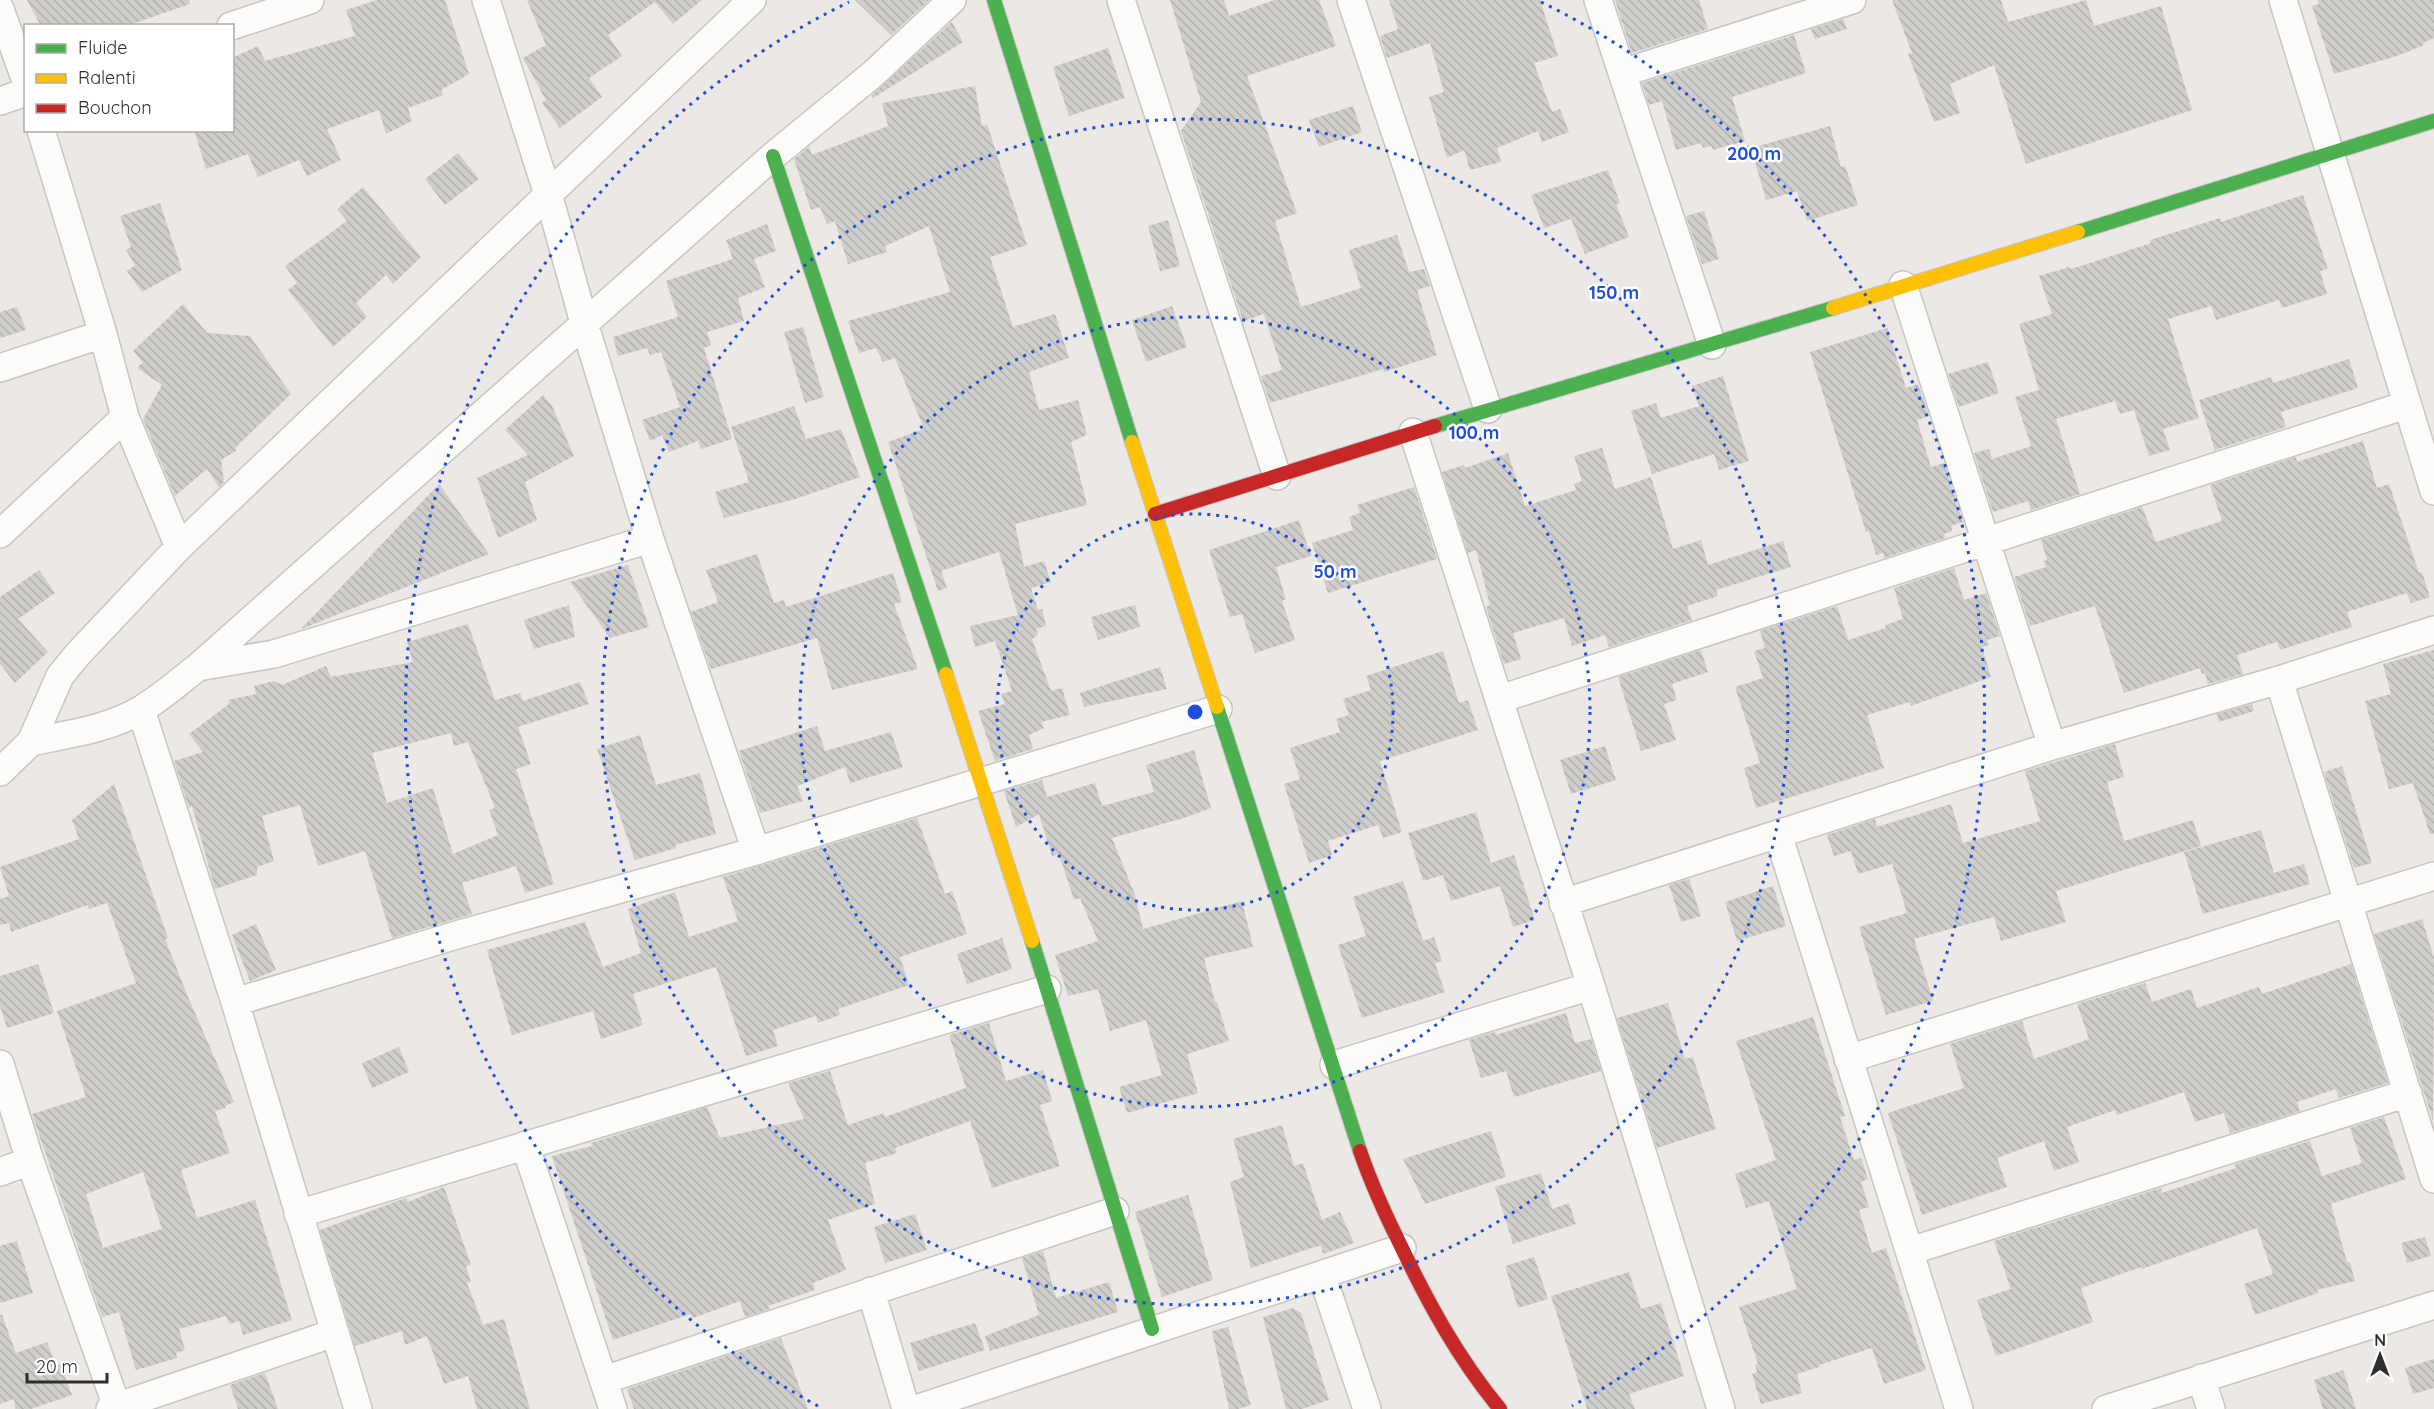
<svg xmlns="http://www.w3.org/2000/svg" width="2434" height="1409" font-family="Quicksand,sans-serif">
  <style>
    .building { fill: url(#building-back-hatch); fill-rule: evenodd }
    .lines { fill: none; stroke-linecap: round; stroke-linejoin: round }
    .street-casing { stroke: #c6c5c4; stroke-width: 30 }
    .fast-casing { stroke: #c6c5c4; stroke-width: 16 }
    .slow-casing { stroke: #c6c5c4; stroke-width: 16 }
    .jam-casing { stroke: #c6c5c4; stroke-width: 16 }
    .street { stroke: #fcfcfb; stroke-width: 27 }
    .fast { stroke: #4caf50; stroke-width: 14 }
    .slow { stroke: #ffc107; stroke-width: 14 }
    .jam { stroke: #c62828; stroke-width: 14 }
    .ring { fill: none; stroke: #1d4ed8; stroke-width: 3; stroke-dasharray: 3 6 }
    .centre { fill: #1d4ed8; stroke: #fff; stroke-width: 3 }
    .ring-label { font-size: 18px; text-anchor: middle; font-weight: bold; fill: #1d4ed8; stroke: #fff; stroke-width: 5; stroke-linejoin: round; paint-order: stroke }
  </style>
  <defs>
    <pattern id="building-back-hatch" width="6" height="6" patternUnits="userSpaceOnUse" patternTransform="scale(1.5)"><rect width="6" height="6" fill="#d0cecb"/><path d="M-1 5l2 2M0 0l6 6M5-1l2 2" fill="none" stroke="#b3b1af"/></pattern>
  </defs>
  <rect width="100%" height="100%" fill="#ebe8e5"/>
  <path class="building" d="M27 0H189L190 4 126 26H41Z
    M377 0H445L469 74 441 90 443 95 408 108 412 121 386 134 379 110 327 129 341 160 307 176 299 160 258 177 248 154 206 169 194 130H232V58L258 46 265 61 355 36 346 10Z
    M527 0H702L673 24 655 2 608 35 622 56 589 78 602 97 560 128 542 103 546 100 523 58 546 45Z
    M855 0H929L891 35Z
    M1170 0H1224L1229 16 1274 0H1319L1336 46 1247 76 1297 213 1275 221 1301 307 1361 288 1349 250 1397 235 1409 272 1424 269 1430 286 1417 290 1437 355 1384 372 1383 369 1270 403 1261 376 1282 370 1264 314 1243 321 1181 131 1201 102Z
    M1389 0H1540L1558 56 1534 63 1552 112 1560 109 1569 132 1542 142 1538 131 1497 148 1501 162 1470 170 1464 150 1447 158 1429 97 1444 92 1430 43 1387 58 1380 36 1398 29Z
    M1615 0H1699L1708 29 1632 53Z
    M1892 0H2001L2008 22 2086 0 2094 26 2161 6 2192 110 2026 164 1994 65 1950 84 1960 113 1934 122 1908 54 1912 53Z
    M2318 0H2434V38L2423 43 2424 45 2397 56 2334 74 2312 6 2319 4Z
    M1843 19 1847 29 1815 39 1811 29Z
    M952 22 963 42 873 98 871 96Z
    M1794 35 1806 73 1732 97 1745 141 1713 150 1711 146 1703 148 1701 143 1676 150 1662 101 1649 105 1642 83Z
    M1108 48 1125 98 1069 116 1053 67Z
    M975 86 982 126 987 124 1027 245 990 257 1013 327 1055 314 1069 358 1029 372 1039 410 1078 400 1087 435 1071 442 1087 505 1015 524 1024 567 1044 561 1051 582 1031 588 1038 610 1042 609 1046 626 1036 629 1038 635 1032 639 1051 691 1062 688 1070 715 1041 722 1044 728 1029 735 1033 749 995 761 978 711 1005 704 1001 694 1012 691 995 641 975 647 970 626 1018 615 999 552 941 571 947 588 938 591 888 442 924 429 895 358 883 362 876 348 859 353 848 321 950 292 929 226 885 246 887 252 848 264 835 221 827 224 820 207 811 210 794 159 809 147 812 155 888 126 882 103Z
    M1353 106 1362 132 1319 147 1309 120Z
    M1830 126 1841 167 1845 166 1858 205 1807 221 1797 191 1766 200 1751 148Z
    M458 153 479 179 445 205 425 179Z
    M1608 170 1620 203 1616 204 1629 237 1585 254 1571 219 1544 228 1531 195Z
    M363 187 421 257 393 284 386 275 356 303 367 317 333 347 288 290 297 283 285 266 347 221 337 209Z
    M2303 195 2328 269 2320 271 2327 294 2282 308 2279 300 2216 320 2211 306 2168 319 2199 418 2163 429 2170 450 2149 456 2134 410 2120 414 2115 401 2056 419 2080 494 2031 510 2028 501 1993 512 1974 453 1989 449 1992 459 2031 446 2015 397 2039 390 2019 324 2052 314 2039 276 2069 267 2070 269 2084 265 2151 243 2150 240 2220 218 2221 222Z
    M160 203 182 270 142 292 127 271 135 265 126 250 131 247 120 216Z
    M1704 211 1719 259 1702 264 1686 216Z
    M1168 220 1180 266 1160 271 1148 226Z
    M767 224 776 251 754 259 765 287 738 298 744 321 707 332 711 345 704 348 732 439 701 449 698 441 669 452 662 435 650 441 642 420 680 407 661 352 650 355 647 348 618 356 613 337 678 317 666 281 733 259 726 240Z
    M183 304 207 333 250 336 291 394 235 448 237 450 221 460 224 482 219 487 207 469 175 496 143 419 162 385 137 368 143 362 133 351Z
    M1172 306 1187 347 1146 362 1132 320Z
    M17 307 26 330 0 338V312Z
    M803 327 824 397 805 403 784 332Z
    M1887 328 1906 388 1918 384 1929 416 1917 420 1931 467 1944 463 1963 522 1951 526 1952 531 1944 534 1945 538 1884 558 1883 553 1876 555 1869 531 1866 532 1810 352Z
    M2349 359 2358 388 2281 412 2286 427 2215 450 2199 400 2271 377 2273 383Z
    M1988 362 1999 393 1959 407 1948 374Z
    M1723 376 1749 461 1719 470 1714 454 1652 474 1631 411 1656 403 1661 418 1699 406 1692 386Z
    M543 395 552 406 574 456 525 482 537 520 498 538 477 478 528 455 505 430Z
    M794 406 806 439 841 429 860 477 795 499 724 518 715 492 749 482 731 427Z
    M2363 441 2377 488 2389 484 2419 573 2422 572 2430 597 2411 603 2407 593 2347 612 2352 627 2280 650 2277 642 2237 655 2243 674 2208 684 2205 673 2202 674 2200 668 2124 693 2095 606 2030 626 2014 577 2046 567 2044 561 2047 560 2041 540 2142 507 2156 542 2222 521 2210 485 2296 457 2297 462Z
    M1602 448 1615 489 1651 477 1673 549 1701 540 1708 565 1783 541 1791 567 1716 590 1718 596 1687 606 1692 620 1609 647 1605 635 1572 646 1564 618 1513 633 1521 659 1504 664 1486 607 1490 605 1476 550 1468 553 1442 472 1464 465 1465 468 1508 453 1525 506 1576 490 1574 484 1582 481 1574 456Z
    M439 484 489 554 301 629Z
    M1414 487 1437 559 1328 593 1312 543 1353 530 1349 517 1360 513 1357 505Z
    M1299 520 1311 556 1276 567 1286 599 1282 601 1295 640 1255 653 1242 614 1230 617 1209 550Z
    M757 554 774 603 784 600 786 607 893 573 902 602 894 604 918 669 832 690 817 638 711 669 691 612 718 602 706 570Z
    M628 565 649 627 610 638 570 582Z
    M1954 568 1964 600 1986 593 2000 636 1987 640 1989 645 1982 647 1991 677 1911 706 1910 702 1867 715 1884 768 1756 808 1744 768 1760 763 1735 687 1763 678 1754 651 1765 648 1760 631 1837 606 1848 640 1886 628 1885 625 1903 619 1894 588Z
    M39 570 55 593 18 619 48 652 15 683 0 664V597Z
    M569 605 575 637 534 649 524 620Z
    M1135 605 1140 627 1098 640 1091 617Z
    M468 624 495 700 520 693 523 701 580 682 589 704 518 727 531 764 516 769 554 884 525 893 516 866 462 883 472 914 392 938 365 851 318 866 300 805 262 816 274 861 257 867V875L215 889 192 806 189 808 174 761 203 752 189 734 229 704 228 700 256 694 254 686 274 681 282 685 326 666 331 677 413 662 407 642ZM451 733 454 746 468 742 495 808 489 810 498 835 453 854 433 788 387 803 372 753Z
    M1701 650 1708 672 1672 684 1677 700 1664 704 1676 740 1641 751 1618 677Z
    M2434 650V834H2430L2413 783 2389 789 2365 701 2391 694 2383 664Z
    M1443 651 1459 703 1468 700 1478 730 1380 761 1402 832 1383 838 1378 825 1328 841 1332 855 1309 863 1284 784 1300 779 1290 748 1340 732 1336 719 1349 715 1343 699 1371 690 1366 676Z
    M1160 667 1167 689 1084 707 1080 693Z
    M2252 704 2254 711 2219 722 2217 714Z
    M817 726 825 751 891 732 903 767 850 783 845 767 797 786 803 801 760 813 739 751Z
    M640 735 656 785 700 773 716 834 675 845 676 848 635 860 597 749Z
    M2115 744 2124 777 2107 782 2124 841 2193 820 2201 846 2056 891 2066 922 2001 941 1994 917 1914 939 1933 1001 1886 1015 1859 927 1907 913 1892 864 1858 874 1851 851 1834 856 1827 835 1875 819 1877 827 1951 804 1963 843 2040 821 2025 771Z
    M1605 746 1616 780 1571 794 1560 760Z
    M1194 750 1211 808 1184 818 1112 838 1135 895 1143 929 1242 901 1253 947 1204 958 1215 1002H1217L1229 1041 1187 1054 1198 1093 1127 1113 1119 1087 1162 1075 1146 1020 1110 1031 1098 989 1068 996 1055 955 1098 941 1080 898 1074 900 1059 854 1052 856 1039 814 1016 827 1004 791 1042 780 1047 797 1095 783 1102 806 1154 792 1146 765Z
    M2342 766 2372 863 2354 868 2324 772Z
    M114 784 168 938 165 939 188 997 234 1102 225 1106 226 1108 215 1111 230 1153 181 1170 197 1218 255 1200 292 1320 243 1335 239 1321 229 1324 226 1316 179 1329 185 1350 176 1353 177 1358 136 1370 119 1312 102 1317 32 1114 86 1097 57 1011 136 983 107 903 89 909 88 905 11 932 9 923 0 925V899L9 896 0 867 79 839 72 820ZM143 1172 162 1229 103 1248 86 1194Z
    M1476 812 1491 863 1514 855 1535 920 1513 927 1500 886 1451 901 1443 875 1423 881 1408 833Z
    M917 818 945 894 952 891 967 934 900 957 909 985 838 1009 840 1015 818 1023 816 1016 773 1030 778 1046 746 1056 716 967 633 994 643 1025 601 1039 593 1011 512 1035 487 950 585 922 603 967 641 953 628 909 675 892 689 937 738 921 723 877Z
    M2261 830 2274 873 2304 864 2310 884 2203 914 2184 852Z
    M1689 879 1701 916 1681 922 1669 885Z
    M1403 881 1423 941 1434 937 1442 961 1435 963 1445 992 1362 1018 1338 945 1366 936 1353 897Z
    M1773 886 1786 926 1737 941 1725 902Z
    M2422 919 2434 958 2433 1121 2374 934Z
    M256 924 276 970 250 981 232 935Z
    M1002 938 1012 969 967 984 957 954Z
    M38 964 54 1013 7 1028 0 1006V976Z
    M2351 964 2388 1083 2339 1098 2336 1089 2297 1102 2300 1111 2230 1133 2224 1113 2195 1122 2184 1092 2117 1115 2115 1110 2067 1127 2079 1162 2054 1171 2044 1141 1997 1158 2007 1187 1922 1215 1888 1113 1964 1088 1950 1044 2022 1021 2034 1059 2089 1039 2077 1004 2145 983 2152 1002 2191 989 2197 1008 2259 987 2262 994Z
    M1668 1003 1685 1059 1693 1057 1716 1129 1657 1148 1617 1018Z
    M1566 1013 1575 1043 1591 1039 1601 1071 1514 1097 1506 1071 1481 1078 1469 1040 1495 1032 1496 1035Z
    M1813 1017 1845 1116 1840 1117 1854 1160 1861 1158 1868 1179 1861 1182 1869 1207 1859 1210 1872 1253 1886 1248 1926 1370 1884 1384 1872 1348 1819 1365V1367L1797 1374 1802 1393 1761 1404 1752 1374 1757 1372 1755 1365 1758 1364 1739 1307 1797 1289 1769 1201 1746 1208 1735 1174 1776 1160 1736 1041Z
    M989 1023 1006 1081 1043 1070 1052 1101 1040 1105 1060 1166 992 1188 970 1121 895 1148 897 1153 865 1163 875 1204 828 1220 846 1270 813 1283 815 1290 768 1306 770 1309 745 1317 740 1301 693 1318 691 1314 613 1340 552 1156 592 1146 591 1143 707 1107 720 1138 804 1119 788 1083 830 1071 848 1125 884 1113 885 1117 966 1088 949 1035Z
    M399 1047 409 1072 372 1088 362 1063Z
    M2384 1117 2406 1179 2331 1204 2347 1262H2350L2355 1281 2317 1290 2318 1293 2255 1315 2244 1284 2273 1274 2257 1228 2142 1269 2141 1267 2081 1288 2093 1322 1996 1356 1977 1300 2011 1289 1994 1241 2161 1188 2162 1193 2236 1168 2235 1164 2310 1141 2322 1176 2362 1163 2350 1128Z
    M1282 1125 1294 1166 1303 1163 1322 1220 1340 1212 1354 1243 1323 1254 1321 1245 1251 1268 1230 1182 1244 1177 1233 1139Z
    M1491 1131 1506 1177 1425 1204 1403 1159Z
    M1541 1173 1552 1209 1569 1203 1576 1224 1513 1244 1495 1187Z
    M444 1187 471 1265 466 1266 471 1282 467 1283 483 1325 504 1319 530 1409H477L468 1376 444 1384 427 1336 405 1345 402 1331 355 1346 320 1230 400 1200 406 1198 408 1202Z
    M1188 1195 1213 1280 1162 1297 1135 1212Z
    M915 1214 927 1250 885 1263 874 1227Z
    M2425 1237 2431 1256 2407 1263 2401 1243Z
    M17 1241 33 1293 0 1303V1246Z
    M1043 1251 1056 1298 1109 1282 1118 1312 990 1351 985 1336 1039 1315 1022 1258Z
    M1534 1257 1548 1299 1518 1308 1505 1266Z
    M1629 1272 1641 1309 1661 1303 1684 1376 1629 1394 1635 1409H1587L1551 1296Z
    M1293 1308 1301 1313 1329 1400 1302 1409H1286L1263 1317Z
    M0 1315H2L16 1353 47 1342 56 1366 60 1364 72 1395 31 1409H15L14 1399 0 1404Z
    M975 1323 985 1350 919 1371 910 1343Z
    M1228 1327 1251 1405 1238 1409H1229L1212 1331Z
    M781 1338 808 1409H634L627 1389Z
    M2434 1359V1388L2413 1394 2405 1368Z
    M2343 1370 2356 1409H2323L2314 1380Z
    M265 1373 278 1409H238L230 1385Z"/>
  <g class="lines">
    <g class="street-casing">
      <path id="street" d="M486 0 551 204 585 326 650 539 756 851
        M1121 0 1277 476
        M1351 0 1488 409
        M1598 0 1712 345
        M2283 0 2434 491
        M0 9 26 81
        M231 26 310 0
        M1622 73 1852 0
        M0 101 26 92
        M41 130 103 334 125 417 179 547
        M1903 285 2052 746
        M0 368 103 334
        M1413 432 1591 986 1721 1409
        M0 534 125 417
        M198 667 274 654 650 539
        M2279 680 2434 1179
        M1500 699 2406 405
        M141 710 235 1002 358 1409
        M31 742C68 734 110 729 142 709 162 697 180 681 198 667L773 156 873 74 952 0
        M0 772 31 742 60 676 78 654 179 547 752 0
        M1778 834 1959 1409
        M1563 903 2052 746 2279 680 2434 630
        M235 1002 460 934 756 851 1218 709
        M1848 1059 2434 876
        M0 1064 30 1161 117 1407
        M1334 1065 1591 986
        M525 1145 613 1409
        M0 1172 30 1161
        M298 1214 1047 989
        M1910 1251 2408 1093
        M1322 1275 1367 1409
        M871 1291 906 1409
        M2201 1378 2211 1409
        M604 1380 1115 1211
        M110 1409 334 1333
        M916 1409 1402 1248
        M2106 1409 2434 1305"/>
    </g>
    <g class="fast-casing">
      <path id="fast" d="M994 0 1132 442
        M773 156 946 674
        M2078 232 2434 121
        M1435 426 1833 308
        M1217 707 1360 1151
        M1032 941 1152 1329"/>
    </g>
    <g class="slow-casing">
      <path id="slow" d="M1833 308 2078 232
        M1132 442 1217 707
        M946 674 1032 941"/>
    </g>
    <g class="jam-casing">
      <path id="jam" d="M1155 514 1435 426
        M1360 1151C1371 1183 1385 1214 1400 1244 1428 1303 1458 1358 1500 1409"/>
    </g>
    <use href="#street" class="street"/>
    <use href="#fast" class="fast"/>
    <use href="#slow" class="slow"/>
    <use href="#jam" class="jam"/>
  </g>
  <g class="ring">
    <circle cx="1195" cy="712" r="198"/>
    <circle cx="1195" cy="712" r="395"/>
    <circle cx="1195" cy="712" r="593"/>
    <path d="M818 1406A790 790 0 0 1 849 2M1541 2A790 790 0 0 1 1572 1406"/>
  </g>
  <circle cx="1195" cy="712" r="9" class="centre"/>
  <g class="ring-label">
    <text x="1754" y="160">200 m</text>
    <text x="1614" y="299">150 m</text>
    <text x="1474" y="439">100 m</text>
    <text x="1335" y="578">50 m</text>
  </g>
  <rect x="24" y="24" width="210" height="108" fill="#ffffff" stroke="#ababab" stroke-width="1.5"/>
  <rect x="36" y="44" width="30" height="9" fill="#4caf50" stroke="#ababab" stroke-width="1.5"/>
  <text x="78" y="54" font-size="18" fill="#2e2e2e">Fluide</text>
  <rect x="36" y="74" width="30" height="9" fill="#ffc107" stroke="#ababab" stroke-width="1.5"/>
  <text x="78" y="84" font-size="18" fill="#2e2e2e">Ralenti</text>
  <rect x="36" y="104" width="30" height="9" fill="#c62828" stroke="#ababab" stroke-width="1.5"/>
  <text x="78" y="114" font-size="18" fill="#2e2e2e">Bouchon</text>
  <g transform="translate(2380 1355)" stroke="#ffffff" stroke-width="4.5" paint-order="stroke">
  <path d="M0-4.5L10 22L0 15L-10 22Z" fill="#2e2e2e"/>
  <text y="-9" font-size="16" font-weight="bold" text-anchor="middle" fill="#2e2e2e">N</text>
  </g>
  <path d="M27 1373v9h80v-9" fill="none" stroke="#2e2e2e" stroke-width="3"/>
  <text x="36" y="1373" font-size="18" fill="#2e2e2e" stroke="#ffffff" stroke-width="4.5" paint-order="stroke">20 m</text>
</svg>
